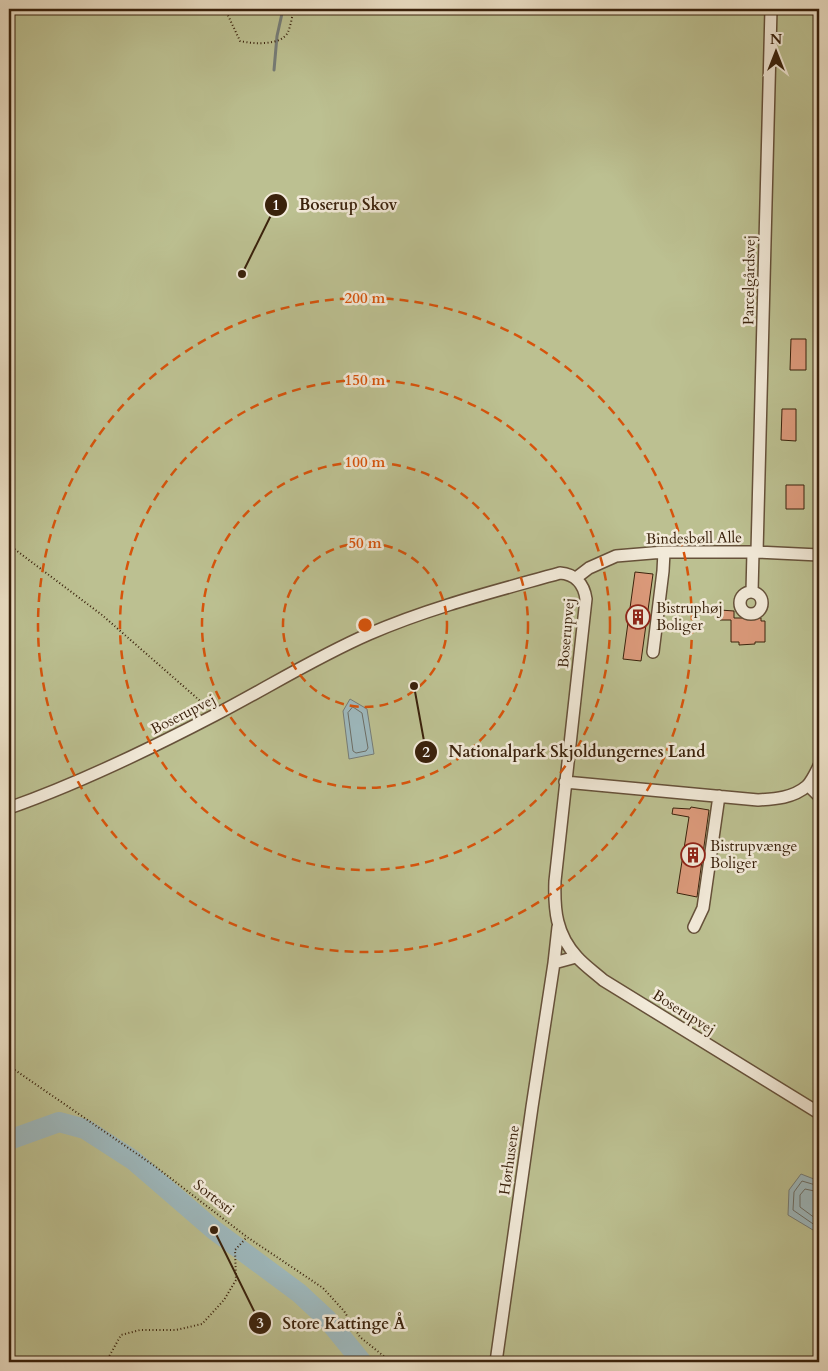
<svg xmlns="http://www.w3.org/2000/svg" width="828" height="1371" font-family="Cardo,serif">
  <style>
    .green { fill: #bcc091; stroke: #7b714e }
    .water { fill: #9ebac0; stroke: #767d78 }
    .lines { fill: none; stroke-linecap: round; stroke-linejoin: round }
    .shore { stroke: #6c6e66; stroke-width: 1 }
    .stream { stroke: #767d78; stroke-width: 3 }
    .river { stroke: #9ebac0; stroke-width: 20 }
    .building { fill: #dc9a7b; stroke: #3a220c }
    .minor-casing { stroke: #66513a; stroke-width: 14 }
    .path { stroke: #3a220c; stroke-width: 2; stroke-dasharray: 1 2.5; stroke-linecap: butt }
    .minor { stroke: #f2ead9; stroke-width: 11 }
    .ring { fill: none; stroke: #d7540c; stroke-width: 2.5; stroke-dasharray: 9 6 }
    .labels { text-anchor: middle; stroke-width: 5; stroke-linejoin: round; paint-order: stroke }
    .street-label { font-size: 15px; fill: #3a220c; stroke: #f2ead9 }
    .poi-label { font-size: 15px; fill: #3a220c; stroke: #f2ead9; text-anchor: start }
    .centre { fill: #d7540c; stroke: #f2ead9; stroke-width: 2.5 }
    .ring-label { font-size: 15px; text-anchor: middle; font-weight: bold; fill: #d7540c; stroke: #f2ead9; stroke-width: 5; stroke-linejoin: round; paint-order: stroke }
    .leader { fill: none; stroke: #3a220c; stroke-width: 2 }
    .callout-dot { fill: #3a220c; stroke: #f2ead9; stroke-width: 2 }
    .mark-label { font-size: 15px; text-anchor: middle; font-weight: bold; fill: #fff }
    .callout-label { font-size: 16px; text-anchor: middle; font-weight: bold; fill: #3a220c; stroke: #f2ead9; stroke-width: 5; stroke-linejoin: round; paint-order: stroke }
  </style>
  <rect width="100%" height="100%" fill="#ebdfc5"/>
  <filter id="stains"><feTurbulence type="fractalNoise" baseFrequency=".004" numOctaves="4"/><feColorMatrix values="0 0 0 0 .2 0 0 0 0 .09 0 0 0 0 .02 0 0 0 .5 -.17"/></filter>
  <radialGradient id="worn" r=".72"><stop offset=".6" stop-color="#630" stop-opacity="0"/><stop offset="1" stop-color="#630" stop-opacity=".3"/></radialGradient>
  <path class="green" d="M9 9H819V1362H9Z"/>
  <path class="water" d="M350 699 367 709 374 754 349 759 343 711Z
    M801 1174 819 1181 818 1233 788 1215 789 1190Z"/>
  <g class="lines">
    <path class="shore" d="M353 707 362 713 368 748 366 751 356 753 353 751 348 713Z
      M819 1186 802 1181 794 1192 793 1210 819 1228
      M819 1192 805 1189 800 1195V1207L819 1221"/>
    <path class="stream" d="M274 70 277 36 283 9"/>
    <path class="river" d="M9 1140 59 1122 85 1129 133 1160 214 1230 299 1293 327 1319 362 1362"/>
  </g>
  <path class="building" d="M791 339H806V370H790Z
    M782 409H796V441L781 440Z
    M786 485H804V509H786Z
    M635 572 653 574 641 661 623 659Z
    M720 610 734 611V618H761V621H765V642H755V644L739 645V642H731V620H720Z
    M691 807 709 810 697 897 677 893 689 817 672 814 673 808 690 809Z"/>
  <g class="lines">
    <g class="minor-casing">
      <path id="minor" d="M757 552 771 9
        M576 578 589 568 616 556 664 552H757L819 555
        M752 592 753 552
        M740 603a11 11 0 1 1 22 0a11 11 0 1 1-22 0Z
        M653 652 663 571 664 552
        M565 782 758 800C775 799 793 798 807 786 812 781 816 772 819 766
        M808 785 819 796
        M9 808C80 783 148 750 215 715 267 688 316 657 369 634 431 607 496 591 560 573 575 574 584 584 586 599L555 881C554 910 556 934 577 957 584 965 594 972 603 980L819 1113
        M694 927 703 908 719 796
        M554 963 558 927
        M496 1362 532 1107 554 963 576 957"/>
    </g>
    <path class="path" d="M225 9 240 41C252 44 282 46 288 32 291 25 292 16 294 9
      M9 545 102 615 206 706
      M9 1066 156 1167 247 1237 323 1288 344 1311 360 1337 391 1362
      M106 1362 121 1335 140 1330H176L202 1324 224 1300 236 1280 235 1250 247 1237"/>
    <use href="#minor" class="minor"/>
  </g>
  <g class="ring">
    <circle cx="365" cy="625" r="82"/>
    <circle cx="365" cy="625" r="163"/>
    <circle cx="365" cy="625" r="245"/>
    <circle cx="365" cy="625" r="327"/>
  </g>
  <defs>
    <g id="building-ring" transform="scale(1.25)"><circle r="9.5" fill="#f2ead9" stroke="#8f2418" stroke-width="1.5"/><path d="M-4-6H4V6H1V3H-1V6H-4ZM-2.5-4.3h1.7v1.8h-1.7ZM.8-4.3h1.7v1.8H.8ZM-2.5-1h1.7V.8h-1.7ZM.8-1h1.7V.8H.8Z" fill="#8f2418"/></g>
  </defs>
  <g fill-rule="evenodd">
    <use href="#building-ring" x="638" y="617"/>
    <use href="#building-ring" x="693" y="855"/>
  </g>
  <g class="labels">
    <g class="street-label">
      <text transform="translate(749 280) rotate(-89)" y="5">Parcelgårdsvej</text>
      <text transform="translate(694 538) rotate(-1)" y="5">Bindesbøll Alle</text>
      <text transform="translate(566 633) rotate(-85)" y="5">Boserupvej</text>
      <text transform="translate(183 714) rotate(-27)" y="5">Boserupvej</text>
      <text transform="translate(684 1012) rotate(32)" y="5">Boserupvej</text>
      <text transform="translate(509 1160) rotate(-82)" y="5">Hørhusene</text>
      <text transform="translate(214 1197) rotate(38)" y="5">Sortesti</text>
    </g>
    <g class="poi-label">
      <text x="656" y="613">Bistruphøj<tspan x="656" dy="17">Boliger</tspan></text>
      <text x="710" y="851">Bistrupvænge<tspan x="710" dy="17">Boliger</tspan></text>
    </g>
  </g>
  <circle cx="365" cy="625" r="8" class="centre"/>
  <g class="ring-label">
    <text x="365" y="303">200 m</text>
    <text x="365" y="385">150 m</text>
    <text x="365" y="467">100 m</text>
    <text x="365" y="548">50 m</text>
  </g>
  <path class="leader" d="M242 274L276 205M414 686L426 752M214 1230L260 1323"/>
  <g class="callout-dot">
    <circle cx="242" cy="274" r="5"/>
    <circle cx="414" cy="686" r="5"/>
    <circle cx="214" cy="1230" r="5"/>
    <circle cx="276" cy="205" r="12"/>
    <circle cx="426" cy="752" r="12"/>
    <circle cx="260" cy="1323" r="12"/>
  </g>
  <g class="mark-label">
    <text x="276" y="210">1</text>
    <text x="426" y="757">2</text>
    <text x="260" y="1328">3</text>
  </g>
  <g class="callout-label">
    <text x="348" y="210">Boserup Skov</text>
    <text x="577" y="757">Nationalpark Skjoldungernes Land</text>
    <text x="344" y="1329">Store Kattinge Å</text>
  </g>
  <rect width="828" height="1371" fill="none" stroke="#ebdfc5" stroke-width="30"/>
  <rect x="10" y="10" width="808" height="1351" fill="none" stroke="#3a220c" stroke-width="2.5"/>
  <rect x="15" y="15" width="798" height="1341" fill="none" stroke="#3a220c"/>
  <g transform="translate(776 52)" stroke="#f2ead9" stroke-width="4" paint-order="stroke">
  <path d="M0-4L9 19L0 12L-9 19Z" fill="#3a220c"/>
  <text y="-8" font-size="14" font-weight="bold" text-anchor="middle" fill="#3a220c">N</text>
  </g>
  <rect width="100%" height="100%" filter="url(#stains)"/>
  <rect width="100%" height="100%" fill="url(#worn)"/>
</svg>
